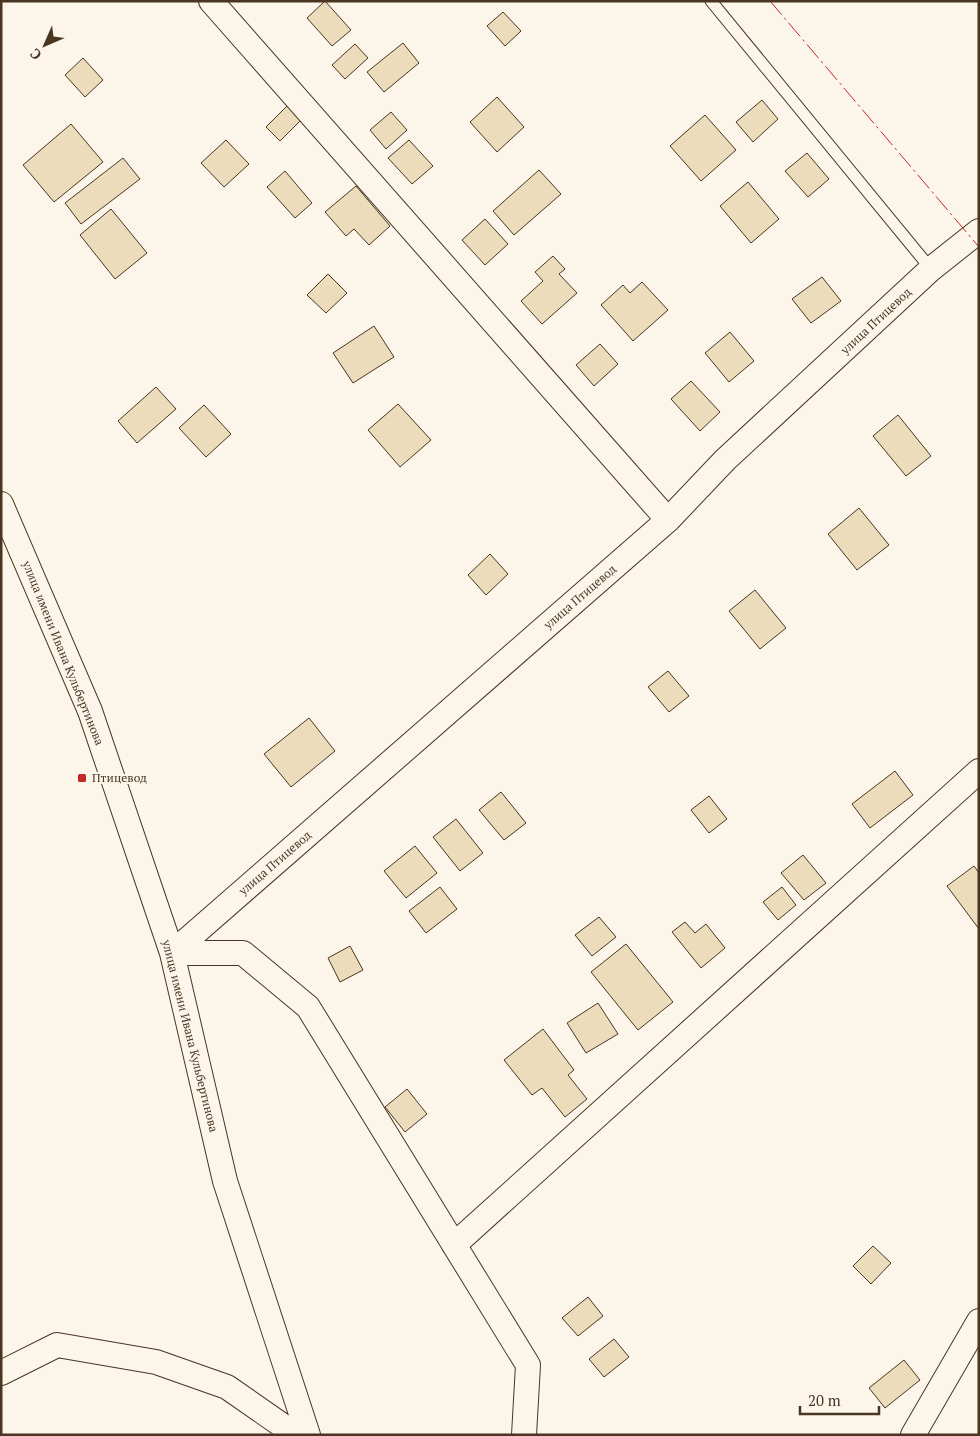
<svg xmlns="http://www.w3.org/2000/svg" width="980" height="1436" font-family="'PT Serif',serif">
  <style>
    .building { fill: #ecdcbc; stroke: #4a3520 }
    .lines { fill: none; stroke-linecap: round; stroke-linejoin: round }
    .service-casing { stroke: #4a3520; stroke-width: 13 }
    .minor-casing { stroke: #4a3520; stroke-width: 26 }
    .service { stroke: #fbf6e9; stroke-width: 11 }
    .minor { stroke: #fbf6e9; stroke-width: 24 }
    .power { stroke: #c62828; stroke-width: 1; stroke-dasharray: 18 4 2.5 4; stroke-linecap: butt }
    .poi-dot { fill: #c62828; stroke: #fbf6e9; stroke-width: 2 }
    .labels { text-anchor: middle; stroke-width: 4; stroke-linejoin: round; paint-order: stroke }
    .street-label { font-size: 12px; fill: #4a3520; stroke: #fbf6e9 }
    .poi-label { font-size: 12px; fill: #4a3520; stroke: #fbf6e9; text-anchor: start }
  </style>
  <rect width="100%" height="100%" fill="#fbf6e9"/>
  <path class="building" d="M325 1 351 30 332 46 307 18Z
    M503 12 521 31 505 46 487 26Z
    M403 43 419 63 384 92 367 72Z
    M355 44 368 58 345 79 332 65Z
    M83 58 103 80 85 97 65 75Z
    M497 97 524 127 497 152 470 122Z
    M762 100 778 119 753 142 736 122Z
    M289 104 303 118 280 141 266 127Z
    M391 112 407 130 386 149 370 130Z
    M705 115 736 150 701 181 670 146Z
    M71 124 103 162 54 202 23 165Z
    M226 140 249 164 224 187 201 163Z
    M409 140 433 166 412 184 388 158Z
    M807 153 829 179 808 197 785 171Z
    M123 158 140 179 81 224 65 203Z
    M539 170 561 194 514 235 493 211Z
    M285 171 312 203 295 218 267 187Z
    M748 182 779 219 751 243 720 206Z
    M356 186 390 226 369 245 354 229 346 236 325 212Z
    M111 209 147 253 115 279 80 235Z
    M485 219 508 244 485 265 462 240Z
    M553 256 565 269 559 274 577 293 542 324 521 301 543 281 535 272Z
    M328 274 347 293 326 313 307 295Z
    M822 277 841 301 811 323 792 299Z
    M642 282 668 310 633 341 601 305 623 285 630 293Z
    M374 326 394 357 353 383 333 353Z
    M730 332 754 361 729 382 705 353Z
    M600 344 618 364 594 386 576 365Z
    M691 381 720 412 700 431 671 399Z
    M156 387 176 409 137 443 118 421Z
    M398 404 431 440 400 467 368 430Z
    M204 405 231 434 206 457 179 428Z
    M898 415 931 456 906 476 873 436Z
    M859 508 889 545 857 570 828 534Z
    M490 554 508 574 486 595 468 575Z
    M755 590 786 628 760 649 729 611Z
    M668 671 689 696 669 712 648 687Z
    M309 718 335 751 291 787 264 754Z
    M895 771 913 795 870 828 852 804Z
    M501 792 526 823 504 840 479 810Z
    M709 796 727 819 709 833 691 810Z
    M456 819 483 853 460 871 433 837Z
    M415 846 437 873 406 898 384 871Z
    M803 855 826 883 804 900 781 873Z
    M974 866 979 873V929L947 886Z
    M440 887 457 909 426 933 409 911Z
    M782 887 796 905 778 920 763 902Z
    M599 917 616 937 592 956 575 935Z
    M685 922 695 933 706 924 725 948 701 968 672 932Z
    M626 944 673 1002 638 1030 591 972Z
    M350 946 363 970 340 982 328 958Z
    M598 1003 618 1034 586 1053 567 1023Z
    M543 1029 574 1070 568 1075 587 1099 565 1117 542 1088 532 1095 504 1060Z
    M407 1089 427 1114 405 1132 385 1107Z
    M873 1246 891 1263 871 1284 853 1266Z
    M588 1297 603 1316 578 1336 562 1318Z
    M614 1339 629 1357 604 1377 589 1359Z
    M904 1360 920 1380 885 1408 869 1388Z"/>
  <g class="lines">
    <g class="service-casing">
      <path id="service" d="M711 1 931 269"/>
    </g>
    <g class="minor-casing">
      <path id="minor" d="M211 1 668 520
        M1 504 90 711 172 953 225 1181 308 1435
        M172 953 668 520 725 460 931 269 979 231
        M172 953H243L308 1007 528 1365 524 1435
        M454 1245 979 771
        M1 1373 57 1345 156 1362 227 1387 296 1435
        M913 1435 979 1321"/>
    </g>
    <use href="#service" class="service"/>
    <use href="#minor" class="minor"/>
    <path class="power" d="M770 1 979 247"/>
  </g>
  <rect class="poi-dot" x="77" y="773" width="10" height="10" rx="2.5"/>
  <g class="labels">
    <g class="street-label">
      <text transform="translate(876 321) rotate(-43)" y="4">улица Птицевод</text>
      <text transform="translate(580 597) rotate(-41)" y="4">улица Птицевод</text>
      <text transform="translate(63 653) rotate(68)" y="4">улица имени Ивана Кульбертинова</text>
      <text transform="translate(275 863) rotate(-41)" y="4">улица Птицевод</text>
      <text transform="translate(190 1036) rotate(76)" y="4">улица имени Ивана Кульбертинова</text>
    </g>
    <g class="poi-label">
      <text x="92" y="782">Птицевод</text>
    </g>
  </g>
  <rect width="980" height="1436" fill="none" stroke="#4a3520" stroke-width="5"/>
  <g transform="translate(45 45) rotate(225)" stroke="#fbf6e9" stroke-width="4" paint-order="stroke">
  <path d="M0-4L9 19L0 12L-9 19Z" fill="#4a3520"/>
  <text y="-8" font-size="14" font-weight="bold" text-anchor="middle" fill="#4a3520">С</text>
  </g>
  <path d="M800 1406v8h79v-8" fill="none" stroke="#4a3520" stroke-width="2.5"/>
  <text x="808" y="1406" font-size="15" fill="#4a3520" stroke="#fbf6e9" stroke-width="4" paint-order="stroke">20 m</text>
</svg>
